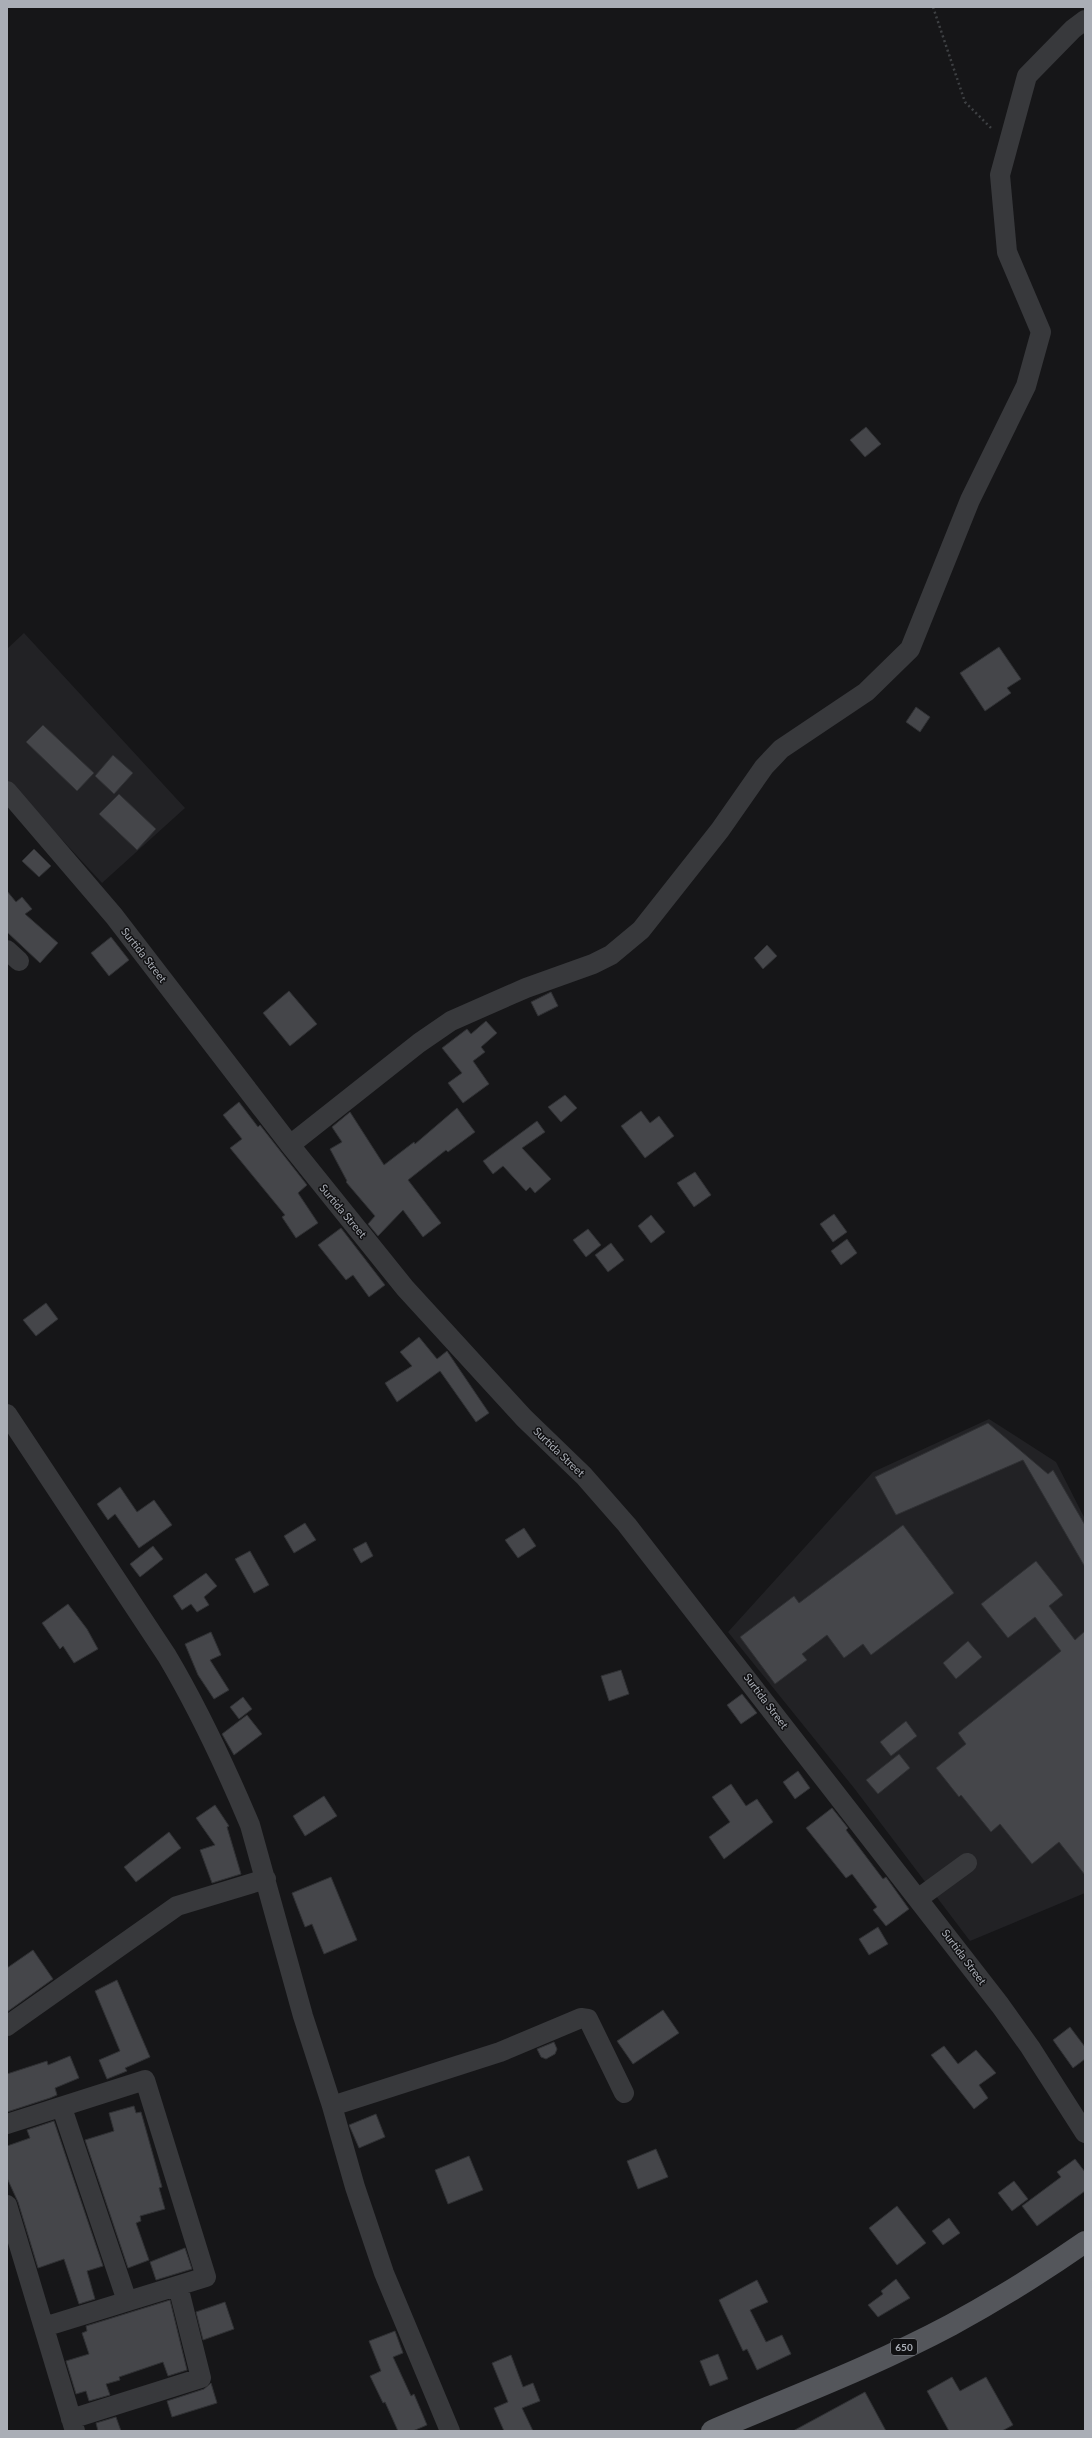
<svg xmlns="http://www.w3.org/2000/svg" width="1092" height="2438" font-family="Lato,sans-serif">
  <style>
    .built { fill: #222225 }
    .building { fill: #45464a; stroke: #303134 }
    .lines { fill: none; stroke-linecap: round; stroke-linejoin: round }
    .path { stroke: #3e4043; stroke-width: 2.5; stroke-dasharray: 2 3; stroke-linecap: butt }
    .minor { stroke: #38393c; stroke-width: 20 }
    .major { stroke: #54565b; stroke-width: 22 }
    .labels { text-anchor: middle; stroke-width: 3; stroke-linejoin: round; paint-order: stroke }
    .shield { fill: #111113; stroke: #7c7f85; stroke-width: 1 }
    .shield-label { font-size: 10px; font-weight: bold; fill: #aaaeb6 }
    .street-label { font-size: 11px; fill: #aaaeb6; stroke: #111113 }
  </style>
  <rect width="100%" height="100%" fill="#161618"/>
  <path class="built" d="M24 633 185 808 102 883 7 780V649Z
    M989 1419 1056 1462 1085 1519V1893L970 1941 854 1788 728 1632 873 1472Z"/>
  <path class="building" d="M866 427 881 444 865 457 850 440Z
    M999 647 1021 679 1007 688 1011 693 985 711 960 673Z
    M916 707 930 717 920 732 906 722Z
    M43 725 94 773 77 791 26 742Z
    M113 755 133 773 114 794 95 776Z
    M119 794 156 829 137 850 99 814Z
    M34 849 51 866 39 877 22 861Z
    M7 891 16 902 22 897 32 909 25 914 58 943 40 963 7 932Z
    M111 937 129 960 109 976 91 953Z
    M767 945 777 956 763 969 754 958Z
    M289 991 317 1024 290 1046 263 1013Z
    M551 992 558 1006 538 1016 531 1002Z
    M486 1021 497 1033 481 1047 485 1052 473 1061 489 1084 463 1103 448 1083 462 1073 442 1048 467 1029 471 1034Z
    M565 1095 577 1108 561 1122 548 1107Z
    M239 1102 258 1127 260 1125 307 1185 298 1193 318 1223 296 1238 282 1217 285 1215 230 1148 242 1139 223 1115Z
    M457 1108 475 1132 448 1152 446 1150 408 1180 441 1223 423 1237 403 1210 378 1236 368 1224 375 1216 346 1182 347 1181 330 1149 342 1142 332 1127 350 1112 384 1165 414 1142 415 1144Z
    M641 1111 650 1123 659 1116 674 1136 645 1158 621 1126Z
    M537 1121 545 1132 522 1148 551 1179 535 1193 530 1187 526 1191 503 1166 493 1174 483 1161Z
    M695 1172 711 1195 694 1207 677 1183Z
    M834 1214 847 1232 833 1242 820 1224Z
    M651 1215 665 1232 651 1243 638 1226Z
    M341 1228 385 1285 369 1297 353 1275 346 1280 318 1245Z
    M588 1229 601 1245 586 1257 573 1240Z
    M847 1239 857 1253 841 1265 831 1251Z
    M611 1243 624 1260 608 1272 595 1255Z
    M46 1303 58 1319 36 1336 23 1320Z
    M419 1337 437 1359 447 1351 449 1354 489 1413 476 1422 440 1371 397 1402 385 1383 412 1366 400 1352Z
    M988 1423 1048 1474 1053 1470 1085 1525V1567L1023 1460 896 1515 875 1477Z
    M120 1487 137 1512 154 1500 172 1525 139 1548 115 1514 108 1520 97 1504Z
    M305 1523 316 1540 294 1553 284 1536Z
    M903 1525 954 1593 871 1655 863 1644 844 1658 827 1635 802 1654 807 1660 775 1684 740 1637 794 1596 799 1603Z
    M524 1528 536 1546 518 1558 505 1540Z
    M366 1542 373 1556 361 1563 353 1549Z
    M153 1546 163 1559 140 1577 130 1564Z
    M250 1551 269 1585 254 1593 235 1559Z
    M1036 1561 1063 1595 1049 1606 1075 1640 1085 1631V1875L1059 1842 1032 1864 1000 1824 991 1832 961 1795 959 1797 936 1768 966 1744 958 1733 1061 1651 1035 1617 1008 1638 981 1604Z
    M206 1573 217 1586 204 1597 209 1605 197 1612 191 1604 182 1610 173 1596Z
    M68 1604 87 1629 98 1649 74 1663 63 1646 60 1649 42 1623Z
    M211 1632 221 1655 210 1660 229 1690 214 1699 198 1675 185 1644Z
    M968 1641 982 1657 956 1679 943 1663Z
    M621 1670 629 1694 609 1701 601 1676Z
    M742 1694 757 1713 741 1724 727 1705Z
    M243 1697 252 1709 239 1719 230 1707Z
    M247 1715 262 1734 234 1755 222 1734Z
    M906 1721 917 1736 891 1756 880 1742Z
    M899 1754 910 1768 878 1794 866 1780Z
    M798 1771 810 1788 795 1799 783 1782Z
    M731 1784 746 1806 757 1799 773 1822 724 1859 709 1837 730 1822 712 1797Z
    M324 1796 337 1816 305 1836 293 1816Z
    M215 1805 229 1826 227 1827 241 1874 212 1883 200 1850 215 1845 196 1818Z
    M832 1808 848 1828 846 1830 883 1879 886 1877 909 1909 886 1926 873 1910 877 1907 852 1874 846 1878 806 1828Z
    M169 1832 181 1848 136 1882 124 1867Z
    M331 1877 357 1940 324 1954 312 1924 305 1927 292 1893Z
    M878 1927 888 1944 869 1955 859 1939Z
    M33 1950 53 1979 7 2012V1968Z
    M117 1980 150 2057 125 2068 127 2071 107 2079 99 2060 120 2051 95 1991Z
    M663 2010 679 2033 633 2064 617 2041Z
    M1070 2027 1085 2047V2059L1073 2068 1053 2040Z
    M554 2042 557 2049 555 2054 546 2059 541 2057 537 2049Z
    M944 2046 958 2064 976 2050 996 2073 979 2085 988 2098 974 2109 931 2055Z
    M70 2056 79 2078 55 2088 57 2095 50 2098 7 2112V2074L47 2061 48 2065Z
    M134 2106 136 2113 141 2112 162 2187 159 2188 165 2209 140 2216 141 2221 136 2223 149 2260 128 2268 85 2140 114 2131 109 2113Z
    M376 2114 385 2137 359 2148 349 2125Z
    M54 2121 103 2266 87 2271 95 2299 79 2304 64 2259 38 2268 18 2202 7 2178V2146L30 2138 27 2130Z
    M656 2149 668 2177 638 2189 627 2161Z
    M469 2156 483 2190 448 2204 435 2170Z
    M1075 2159 1085 2172V2191L1037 2226 1022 2206 1061 2177 1057 2172Z
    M1014 2181 1028 2199 1012 2211 998 2193Z
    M897 2206 926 2243 897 2265 869 2228Z
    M949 2218 960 2233 943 2245 932 2231Z
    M185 2248 192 2269 156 2280 150 2262Z
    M896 2279 910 2298 878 2317 868 2305 883 2294 881 2291Z
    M757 2280 768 2302 750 2310 766 2342 782 2335 791 2354 757 2370 747 2349 743 2351 719 2300Z
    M170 2300 187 2370 168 2376 163 2362 119 2377 120 2380 106 2384 110 2395 89 2401 86 2391 76 2394 66 2361 89 2354 82 2333 87 2331 86 2326Z
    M225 2302 234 2329 203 2340 196 2312Z
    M395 2331 403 2353 393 2357 411 2396 414 2394 427 2425 413 2431H398L385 2402 383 2403 370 2376 381 2371 369 2341Z
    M718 2354 728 2379 710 2386 700 2361Z
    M511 2355 523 2387 533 2383 540 2401 522 2408 533 2431H504L494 2408 508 2402 492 2363Z
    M952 2377 960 2391 986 2377 1013 2425 1002 2431H949L927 2391Z
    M211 2383 217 2403 172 2417 167 2401 204 2389Z
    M865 2392 886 2431H793Z
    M116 2417 121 2431H98L96 2423Z"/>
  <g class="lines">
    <path class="path" d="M933 7 965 102 992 129"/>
    <path class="minor" d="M7 791 114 916 290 1145 405 1288 524 1418 584 1476 627 1525 1000 2005 1030 2047 1085 2133
      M7 950 19 961
      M290 1145 419 1043 451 1021 526 988 593 964 611 955 641 930 720 830 764 767 781 749 866 692 910 649 970 500 1026 386 1041 332 1007 252 1000 175 1027 76 1073 29 1085 20
      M7 1414 167 1656C199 1710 226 1768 250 1825L303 2016 332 2106 355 2187 384 2273 450 2431
      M919 1898 967 1863
      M7 2026 177 1906 266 1879
      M332 2106 500 2052 581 2018 588 2019 624 2093
      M62 2108 127 2301
      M7 2124 145 2080 206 2277 44 2327
      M7 2205 75 2431
      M71 2419 201 2378 178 2286"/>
    <path class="major" d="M712 2431C792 2397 874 2366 951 2325 997 2300 1042 2272 1085 2242"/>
  </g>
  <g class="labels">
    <rect class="shield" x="891" y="2339" width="26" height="16" rx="3"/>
    <g class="shield-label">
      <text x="904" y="2351">650</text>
    </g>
    <g class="street-label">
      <text transform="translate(144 955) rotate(52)" y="4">Surtida Street</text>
      <text transform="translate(343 1211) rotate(50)" y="4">Surtida Street</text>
      <text transform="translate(559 1452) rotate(44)" y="4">Surtida Street</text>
      <text transform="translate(766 1701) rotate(53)" y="4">Surtida Street</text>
      <text transform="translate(964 1957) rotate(53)" y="4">Surtida Street</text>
    </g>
  </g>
  <rect width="1092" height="2438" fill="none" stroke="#aaaeb6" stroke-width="16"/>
</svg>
